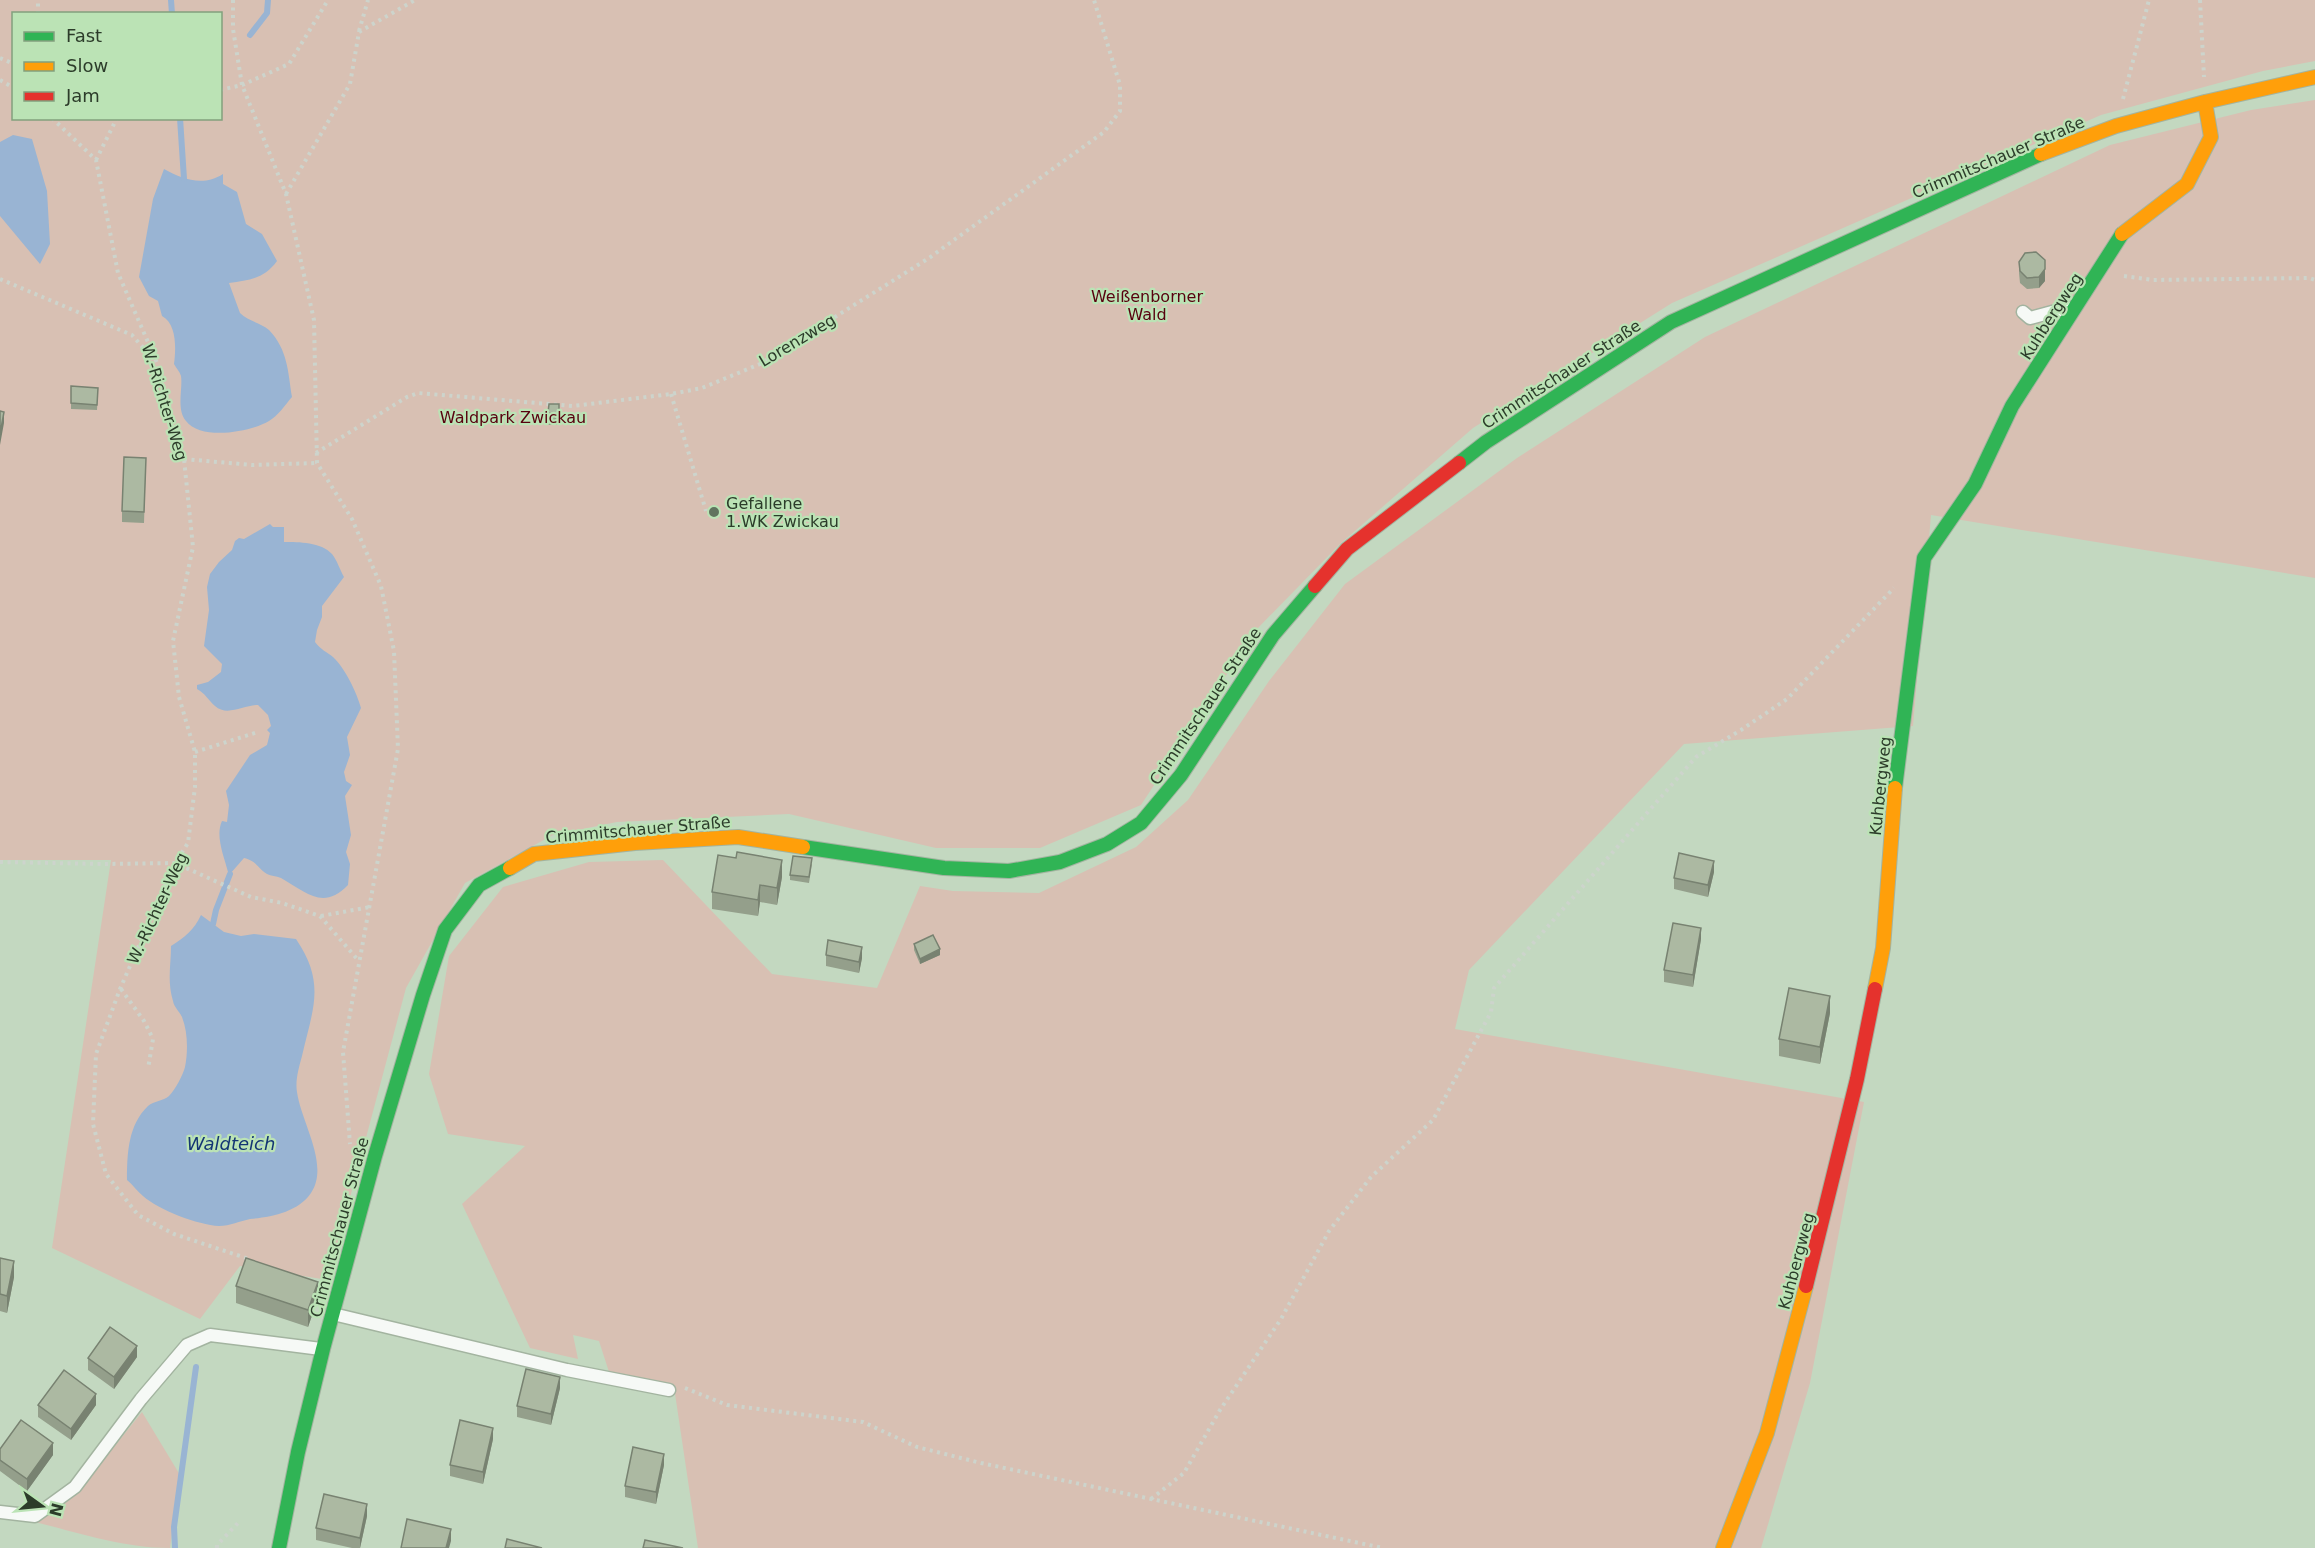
<svg xmlns="http://www.w3.org/2000/svg" width="2315" height="1548" font-family="'DejaVu Sans',sans-serif">
  <style>
    .green { fill: #d8c0b3; fill-rule: evenodd }
    .water { fill: #99b4d3 }
    .lines { fill: none; stroke-linecap: round; stroke-linejoin: round }
    .stream { stroke: #99b4d3; stroke-width: 6 }
    .lane-casing { stroke: #a3b4a0; stroke-width: 15 }
    .fast-casing { stroke: #a3b4a0; stroke-width: 16 }
    .slow-casing { stroke: #a3b4a0; stroke-width: 16 }
    .jam-casing { stroke: #a3b4a0; stroke-width: 16 }
    .path { stroke: #cdd4cc; stroke-width: 4; stroke-dasharray: 3 4.5; stroke-linecap: butt }
    .lane { stroke: #f6f9f6; stroke-width: 12 }
    .fast { stroke: #30b455; stroke-width: 14 }
    .slow { stroke: #ff9f0a; stroke-width: 14 }
    .jam { stroke: #e5322d; stroke-width: 14 }
    .wall { fill: #949f8b }
    .shaded-wall { fill: #788271 }
    .building { fill: #acb9a2; stroke: #788271; stroke-width: 1.5 }
    .poi-dot { fill: #61735e; stroke: #bbe3b5; stroke-width: 2 }
    .labels { text-anchor: middle; stroke-width: 4.5; stroke-linejoin: round; paint-order: stroke }
    .street-label { font-size: 16px; fill: #2c3c2a; stroke: #bbe3b5 }
    .park-label { font-size: 16px; fill: #58010f; stroke: #bbe3b5 }
    .poi-label { font-size: 16px; fill: #2c3c2a; stroke: #bbe3b5; text-anchor: start }
    .water-label { font-size: 18px; font-style: italic; fill: #133574; stroke: #bbe3b5 }
  </style>
  <rect width="100%" height="100%" fill="#c3d8c0"/>
  <path class="green" d="M0 0H2315V61L2263 71 2101 115 1672 303 1473 428 1340 544 1256 630 1141 805 1040 848H936L789 814 617 822 553 835 465 883 406 988 328 1280 240 1266 200 1319 52 1248 111 860H0ZM14 14H220V118H14Z
    M2315 100V578L1931 515 1913 726 1684 744 1469 970 1455 1029 1864 1102 1810 1383 1761 1548H698L674 1387 609 1372 599 1341 573 1335 578 1359 530 1348 462 1204 525 1146 448 1134 429 1074 449 956 503 887 589 862 663 860 772 974 877 988 920 886 953 891 1039 893 1136 847 1188 800 1269 681 1345 584 1517 458 1705 337 2110 145 2251 110Z
    M142 1412 180 1475 170 1548C124 1548 79 1533 35 1522L77 1493Z"/>
  <path class="water" d="M13 135 32 139 47 191 50 244 40 264 0 216V142Z
    M164 169C182 179 203 187 223 174V184L237 192 246 224 262 234 277 261C264 279 249 280 229 283L240 313C248 321 261 323 269 330 288 350 288 372 292 397 285 405 278 416 269 421 251 432 201 441 186 421 176 409 183 389 181 376 180 372 176 368 174 364 176 349 177 324 162 316L158 301 149 296 139 277 153 199Z
    M270 524 273 527H284V542C299 542 321 542 332 554 337 560 340 570 344 577L322 606V617L317 630 315 642C322 651 326 651 333 657 345 668 357 693 361 708L347 737 350 755 344 772 346 781 352 785 345 796 351 835 346 852 350 864 348 885C323 911 306 892 281 878 276 876 271 876 267 874 257 868 257 861 244 858L230 874 228 872C224 856 215 836 222 821L227 822 229 805 226 791 250 755 267 745 270 733 267 730 271 726 268 715 258 705C244 705 227 717 215 706 209 701 205 693 197 689V685L208 682 221 672 222 664 204 646 209 610 207 587 210 574 219 562 232 550 235 541 239 538 244 539Z
    M201 915 224 932 241 936 254 934 296 939C326 983 313 1008 302 1056 299 1067 295 1081 297 1092 301 1122 330 1165 311 1193 298 1212 272 1217 250 1219 240 1221 230 1226 219 1226 198 1225 159 1210 143 1196 138 1192 133 1185 127 1180 127 1154 128 1125 148 1106 154 1101 163 1101 169 1096 175 1090 183 1075 185 1067 188 1052 188 1032 182 1017 179 1011 174 1007 173 1001 167 981 171 965 171 946 185 937 194 930 201 915Z"/>
  <g class="lines">
    <path class="stream" d="M171 0 172 14
      M250 35 267 13 268 0
      M180 118 184 179
      M213 924 216 910 230 874
      M175 1548 174 1527 196 1367"/>
    <g class="lane-casing">
      <path id="lane" d="M2023 312 2030 318 2067 308
        M333 1314 567 1370 669 1390
        M0 1512 35 1516 75 1487 141 1399 187 1345 210 1335 321 1349"/>
    </g>
    <g class="fast-casing">
      <path id="fast" d="M1459 463 1486 442 1671 322 2041 154
        M1895 788 1924 558 1975 484 2012 406 2122 234
        M803 847 944 868 1009 871 1060 862 1107 844 1141 823 1181 775 1273 635 1315 586
        M279 1548 298 1452 323 1349 375 1156 423 995 445 930 479 885 510 868"/>
    </g>
    <g class="slow-casing">
      <path id="slow" d="M2041 154 2116 126 2205 102 2315 77
        M2122 234 2187 184 2211 137 2205 102
        M510 868 534 854 635 843 738 837 803 847
        M1875 989 1883 948 1895 788
        M1723 1548 1767 1433 1806 1286"/>
    </g>
    <g class="jam-casing">
      <path id="jam" d="M1315 586 1347 549 1459 463
        M1806 1286 1857 1079 1875 989"/>
    </g>
    <path class="path" d="M233 0V29L242 85 286 194 314 320 317 463 352 519 381 586 394 651 398 749 343 1052 350 1144
      M2200 0 2204 77
      M38 14V0
      M359 31 368 0
      M0 58 14 64
      M0 80 14 88
      M220 90 242 85 289 64 328 0
      M2123 99 2149 0
      M52 118 96 160 118 273 157 363 171 424 184 459 193 547 173 641 179 697 195 752V787L188 843 175 863 120 989 96 1054 93 1124 106 1174 138 1215 174 1234 249 1259
      M96 160 117 118
      M286 194 350 84 359 32 415 0
      M2124 276 2153 280 2309 278 2315 280
      M0 279 132 335 154 360
      M671 394 706 511
      M316 453 407 397 418 393 573 406 671 394 702 388 760 364 929 258 1104 132 1120 111V85L1094 0
      M184 459 252 465 317 463
      M195 752 258 732
      M0 862 104 864 175 863 251 897 282 903 320 916 358 960
      M321 916 370 907
      M121 989 144 1021 153 1039 148 1069
      M685 1388 727 1405 863 1422 917 1447 981 1463 1383 1548
      M1151 1499 1184 1473 1220 1410 1281 1319 1329 1231 1371 1177 1433 1120 1491 1012 1494 988 1696 757 1741 730 1787 699 1894 588
      M217 1548V1545L238 1523"/>
    <use href="#lane" class="lane"/>
    <use href="#fast" class="fast"/>
    <use href="#slow" class="slow"/>
    <use href="#jam" class="jam"/>
  </g>
  <path class="wall" d="M2019 262 2045 281 2039 288 2027 289 2020 283 2019 273Z
    M71 386 98 388 97 410 71 409Z
    M549 404H559V425H548Z
    M146 458 144 523 122 522V511Z
    M812 864 809 883 790 880V875Z
    M1714 872 1708 897 1674 889V878Z
    M782 877 777 905 760 902 758 916 712 909V892Z
    M1701 939 1693 987 1664 982V970Z
    M914 944 940 955 920 964 914 950Z
    M826 955 862 958 859 973 826 966Z
    M1830 1013 1820 1064 1779 1056V1039Z
    M0 1258 14 1277 7 1313 0 1311Z
    M236 1286 318 1298 308 1327 236 1303Z
    M137 1357 114 1389 88 1370V1358Z
    M560 1388 551 1425 517 1417V1406Z
    M38 1405H96L71 1440 38 1417Z
    M493 1439 483 1484 450 1476V1465Z
    M0 1449 53 1455 27 1491 0 1471Z
    M664 1465 656 1504 625 1497V1486Z
    M367 1516 360 1548H352L316 1540V1528Z"/>
  <path class="shaded-wall" d="M2045 269V281L2039 288V277Z
    M4 412V423L0 445V434Z
    M782 860V877L777 905V888Z
    M1714 861V872L1708 897V885Z
    M760 885V902L758 916V900Z
    M1701 928V939L1693 987V975Z
    M862 947V958L859 973V962Z
    M940 949V955L920 964V959Z
    M1830 996V1013L1820 1064V1047Z
    M14 1261V1277L7 1313V1296Z
    M318 1282V1298L308 1327V1310Z
    M137 1346V1357L114 1389V1377Z
    M560 1377V1388L551 1425V1414Z
    M96 1394V1405L71 1440V1429Z
    M493 1428V1439L483 1484V1472Z
    M53 1443V1455L27 1491V1479Z
    M664 1454V1465L656 1504V1492Z
    M367 1504V1516L360 1548V1538Z
    M451 1529V1541L449 1548H446Z"/>
  <path class="building" d="M2036 252 2045 260V269L2039 277 2027 278 2020 271 2019 262 2025 253Z
    M71 386 98 388 97 405 71 403Z
    M549 404H559V414L548 413Z
    M0 411 4 412 0 434Z
    M124 457 146 458 144 512 122 511Z
    M737 852 782 860 777 888 760 885 758 900 712 892 718 855 736 858Z
    M1679 853 1714 861 1708 885 1674 878Z
    M793 856 812 858 809 877 790 875Z
    M1673 923 1701 928 1693 975 1664 970Z
    M933 935 940 949 920 959 914 944Z
    M828 940 862 947 859 962 826 955Z
    M1789 988 1830 996 1820 1047 1779 1039Z
    M0 1258 14 1261 7 1296 0 1294Z
    M246 1258 318 1282 308 1310 236 1286Z
    M110 1327 137 1346 114 1377 88 1358Z
    M526 1369 560 1377 551 1414 517 1406Z
    M64 1370 96 1394 71 1429 38 1405Z
    M21 1420 53 1443 27 1479 0 1460V1449Z
    M460 1420 493 1428 483 1472 450 1465Z
    M633 1447 664 1454 656 1492 625 1486Z
    M324 1494 367 1504 360 1538 316 1528Z
    M407 1519 451 1529 446 1548H401Z
    M507 1539 542 1548H505Z
    M645 1540 683 1548H643Z"/>
  <circle class="poi-dot" cx="714" cy="512" r="6"/>
  <g class="labels">
    <g class="street-label">
      <text transform="translate(1998 157) rotate(-23)" y="6">Crimmitschauer Straße</text>
      <text transform="translate(2051 316) rotate(-57)" y="6">Kuhbergweg</text>
      <text transform="translate(797 340) rotate(-31)" y="6">Lorenzweg</text>
      <text transform="translate(1561 374) rotate(-33)" y="6">Crimmitschauer Straße</text>
      <text transform="translate(165 402) rotate(73)" y="6">W.-Richter-Weg</text>
      <text transform="translate(1205 706) rotate(-56)" y="6">Crimmitschauer Straße</text>
      <text transform="translate(1880 786) rotate(-84)" y="6">Kuhbergweg</text>
      <text transform="translate(638 829) rotate(-5)" y="6">Crimmitschauer Straße</text>
      <text transform="translate(157 908) rotate(-65)" y="6">W.-Richter-Weg</text>
      <text transform="translate(339 1227) rotate(-75)" y="6">Crimmitschauer Straße</text>
      <text transform="translate(1796 1261) rotate(-75)" y="6">Kuhbergweg</text>
    </g>
    <g class="park-label">
      <text x="1147" y="302">Weißenborner<tspan x="1147" dy="18">Wald</tspan></text>
      <text x="513" y="423">Waldpark Zwickau</text>
    </g>
    <g class="poi-label">
      <text x="726" y="509">Gefallene<tspan x="726" dy="18">1.WK Zwickau</tspan></text>
    </g>
    <g class="water-label">
      <text x="231" y="1150">Waldteich</text>
    </g>
  </g>
  <rect x="12" y="12" width="210" height="108" fill="#bbe3b5" stroke="#82a07d" stroke-width="1.5"/>
  <rect x="24" y="32" width="30" height="9" fill="#30b455" stroke="#82a07d" stroke-width="1.5"/>
  <text x="66" y="42" font-size="18" fill="#2c3c2a">Fast</text>
  <rect x="24" y="62" width="30" height="9" fill="#ff9f0a" stroke="#82a07d" stroke-width="1.5"/>
  <text x="66" y="72" font-size="18" fill="#2c3c2a">Slow</text>
  <rect x="24" y="92" width="30" height="9" fill="#e5322d" stroke="#82a07d" stroke-width="1.5"/>
  <text x="66" y="102" font-size="18" fill="#2c3c2a">Jam</text>
  <g transform="translate(42 1506) rotate(105)" stroke="#bbe3b5" stroke-width="4.5" paint-order="stroke">
  <path d="M0-4.5L10 22L0 15L-10 22Z" fill="#2c3c2a"/>
  <text y="-9" font-size="16" font-weight="bold" text-anchor="middle" fill="#2c3c2a">N</text>
  </g>
</svg>
